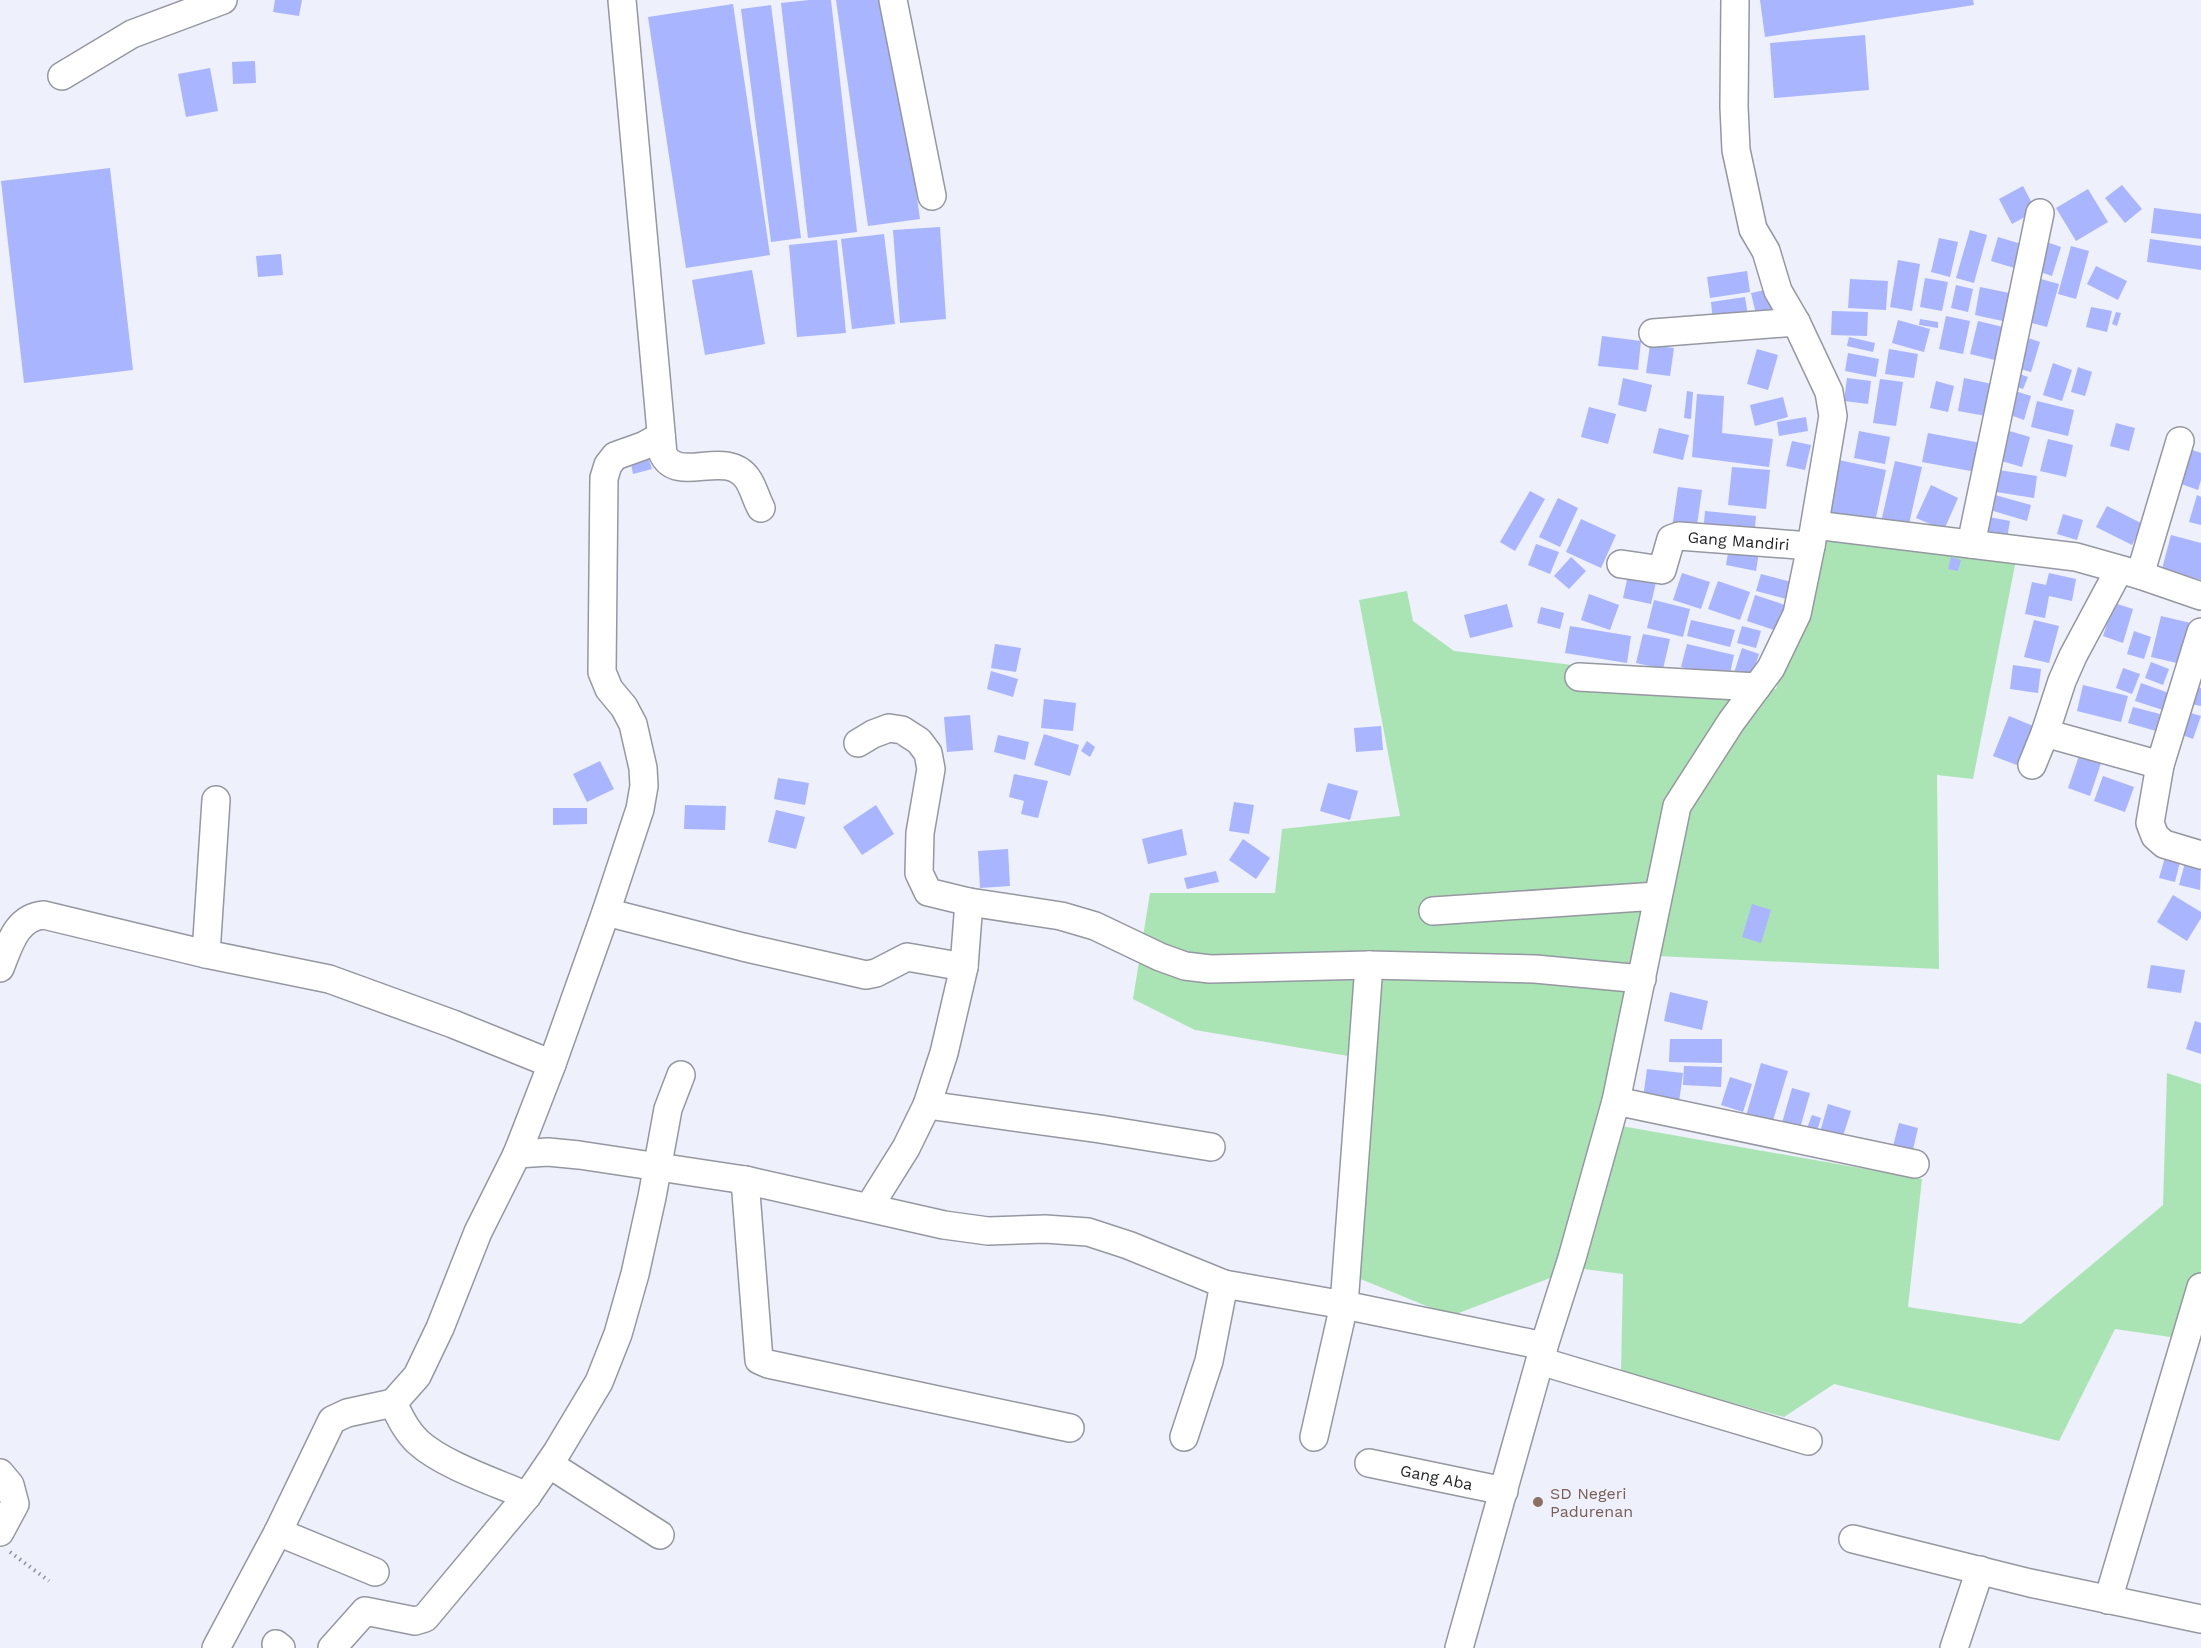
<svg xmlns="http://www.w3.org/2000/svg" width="2201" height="1648" font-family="'Work Sans',sans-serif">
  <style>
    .green { fill: #abe4b4 }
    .building { fill: #a9b5ff }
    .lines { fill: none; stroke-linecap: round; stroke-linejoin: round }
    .minor-casing { stroke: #9597a1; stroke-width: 30 }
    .path { stroke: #8e9097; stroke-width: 4; stroke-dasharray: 1.5 4.5; stroke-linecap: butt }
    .minor { stroke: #fff; stroke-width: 27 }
    .education-dot { fill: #8d6e63; stroke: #eef0fb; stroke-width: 2 }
    .labels { text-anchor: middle; stroke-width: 4.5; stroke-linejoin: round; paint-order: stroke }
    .street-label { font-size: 16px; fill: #1f2023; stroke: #eef0fb }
    .education-label { font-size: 16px; fill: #785e54; stroke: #eef0fb; text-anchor: start }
  </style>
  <rect width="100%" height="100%" fill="#eef0fb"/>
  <path class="green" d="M1824 538 2016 560 1973 779 1937 775 1939 969 1656 956 1610 1124 1922 1179 1908 1307 2021 1324 2163 1205 2167 1073 2201 1084V1270L2177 1338 2115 1329 2059 1441 1834 1384 1784 1417 1621 1372 1623 1274 1576 1268 1451 1316 1353 1276 1354 1057 1195 1030 1133 999 1150 893H1275L1282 829 1400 816 1359 600 1407 591 1413 621 1454 651 1776 689Z"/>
  <path class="building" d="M275 0H302L299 16 273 12Z
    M809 0H831L857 232 808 238 781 3Z
    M836 0H889L920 219 868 226Z
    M1760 0H1973L1974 5 1765 37Z
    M733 4 770 255 686 268 648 17Z
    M771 5 801 238 771 242 741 9Z
    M1865 35 1869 90 1774 98 1770 43Z
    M255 61 256 83 233 84 232 62Z
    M210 68 218 111 186 117 178 74Z
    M110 168 133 370 24 383 1 181Z
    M2122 185 2142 209 2125 223 2105 198Z
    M2023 186 2036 211 2012 224 1999 199Z
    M2088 189 2108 222 2076 241 2056 208Z
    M2154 208 2201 214V239L2151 233Z
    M940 227 946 319 900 323 893 230Z
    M1970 230 1987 235 1974 283 1956 278Z
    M884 234 895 324 852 329 841 239Z
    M1998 237 2028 246 2021 270 1991 261Z
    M1939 238 1958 242 1950 277 1931 272Z
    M2150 239 2201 246V270L2147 262Z
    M837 240 846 333 797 337 789 245Z
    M2044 241 2061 247 2052 276 2035 270Z
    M2071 246 2089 251 2076 299 2058 294Z
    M281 254 283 275 258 277 256 256Z
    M1898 260 1920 264 1912 311 1890 307Z
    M2096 266 2127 281 2118 300 2087 284Z
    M752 270 765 344 705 355 692 280Z
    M1747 271 1750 292 1710 298 1707 277Z
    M1925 278 1948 282 1942 311 1920 307Z
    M2037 278 2059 284 2047 327 2025 321Z
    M1850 279 1888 281 1886 310 1848 308Z
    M1956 285 1973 289 1968 312 1951 308Z
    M1980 287 2019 295 2012 323 1975 315Z
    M1770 289 1775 314 1757 318 1751 293Z
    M1745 297 1748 316 1713 322 1711 302Z
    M2091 307 2112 311 2107 332 2086 327Z
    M1832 311 1868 312 1867 336 1831 335Z
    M2116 312 2121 313 2117 326 2112 324Z
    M1946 316 1970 321 1963 354 1939 349Z
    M1920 319 1938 322V328L1919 325Z
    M1898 320 1930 329 1924 352 1892 343Z
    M1978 321 2007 328 1999 361 1970 354Z
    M1602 336 1641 341 1638 370 1598 366Z
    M2022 336 2040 342 2031 372 2013 367Z
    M1849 337 1875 343 1873 352 1847 346Z
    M1650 345 1674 348 1670 376 1646 373Z
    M1757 349 1778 355 1768 390 1747 384Z
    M1889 349 1918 354 1914 378 1885 374Z
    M1848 353 1879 359 1876 377 1845 371Z
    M2053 363 2072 370 2062 401 2043 395Z
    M2078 367 2092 372 2085 396 2071 392Z
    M2011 371 2028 377 2023 389 2006 383Z
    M1623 378 1652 385 1646 412 1618 405Z
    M1847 378 1871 381 1868 404 1844 401Z
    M1964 378 1992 384 1986 416 1958 411Z
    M1880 379 1903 382 1896 426 1873 423Z
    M1936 381 1954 386 1948 412 1930 408Z
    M2009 389 2031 396 2024 420 2002 412Z
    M1687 391 1693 392 1691 419 1684 418Z
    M1697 394 1724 396 1722 433 1773 439 1769 467 1692 457Z
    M1783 397 1788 417 1755 426 1750 405Z
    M2037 401 2074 410 2068 436 2031 427Z
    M1589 407 1616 414 1608 444 1581 437Z
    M1806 417 1808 431 1779 436 1777 422Z
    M2116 423 2135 428 2129 451 2110 446Z
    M1659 428 1689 435 1683 460 1653 453Z
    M2006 430 2030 437 2022 467 1998 460Z
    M1859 431 1890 437 1885 464 1854 458Z
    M1928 433 1981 443 1976 472 1922 462Z
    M2048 439 2073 445 2066 477 2040 471Z
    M1792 441 1811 445 1805 470 1786 466Z
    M2184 447 2201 453V480L2198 490 2173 481Z
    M647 454 652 469 633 474 630 459Z
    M1834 459 1886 470 1874 527 1822 516Z
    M1895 461 1922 467 1908 528 1881 522Z
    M1732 467 1770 470 1766 509 1728 505Z
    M1999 470 2037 476 2034 498 1996 492Z
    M1931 485 1958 498 1944 530 1916 518Z
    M1678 487 1702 490 1696 532 1672 528Z
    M1530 491 1545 499 1515 551 1500 542Z
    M1995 495 2031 505 2027 521 1990 510Z
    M2197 495 2201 497V525L2189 522Z
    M1558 498 1578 508 1560 547 1539 537Z
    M2107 506 2143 524 2132 545 2096 527Z
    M1705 511 1756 516 1754 538 1703 533Z
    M2063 514 2083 520 2077 540 2057 534Z
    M1989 517 2010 521 2006 544 1985 539Z
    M1581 519 1616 535 1601 568 1566 552Z
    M2171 535 2201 543V580L2162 569Z
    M1536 544 1559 552 1550 574 1528 565Z
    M1729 547 1759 552 1756 571 1726 565Z
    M1571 557 1586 571 1569 589 1554 576Z
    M1951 557 1961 560 1958 571 1948 569Z
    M1682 573 1710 582 1701 609 1673 600Z
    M2049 573 2076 579 2072 601 2049 596 2045 618 2025 614 2032 582 2046 585Z
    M1761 574 1795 583 1790 600 1756 591Z
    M1628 575 1656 582 1651 604 1623 598Z
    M1718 581 1750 592 1740 620 1708 609Z
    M1589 594 1619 605 1610 630 1581 620Z
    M1755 595 1785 605 1777 631 1747 621Z
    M1654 600 1690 609 1683 637 1647 628Z
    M2114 603 2133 609 2123 643 2103 636Z
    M1507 604 1513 627 1470 638 1464 615Z
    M1541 607 1564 613 1560 629 1537 623Z
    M2161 616 2191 623 2181 664 2151 657Z
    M1691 620 1735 630 1730 647 1687 636Z
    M2034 620 2059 626 2049 663 2024 657Z
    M1570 626 1631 636 1627 663 1565 653Z
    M1742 626 1761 631 1756 648 1737 643Z
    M2134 631 2151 637 2144 659 2127 654Z
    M1643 634 1670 639 1663 669 1636 663Z
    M995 644 1021 648 1016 672 991 668Z
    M1687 644 1734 655 1729 678 1681 667Z
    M1742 648 1759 654 1750 682 1733 676Z
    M2151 662 2169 669 2163 685 2145 678Z
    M2013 665 2041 669 2038 693 2010 689Z
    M2123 668 2140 674 2132 694 2116 688Z
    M991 671 1018 679 1013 697 987 689Z
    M2141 683 2169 693 2163 710 2135 701Z
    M2083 685 2128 696 2121 722 2077 711Z
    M2190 686 2201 688V706L2187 703Z
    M1044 699 1076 703 1073 731 1041 728Z
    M2133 707 2160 714 2156 731 2128 723Z
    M2184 711 2201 716 2193 739 2177 733Z
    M970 715 973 750 947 752 944 717Z
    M2009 716 2038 728 2022 767 1993 756Z
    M1381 726 1383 750 1356 752 1354 728Z
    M1044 734 1079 745 1070 776 1034 765Z
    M998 735 1029 742 1025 760 994 752Z
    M1087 741 1095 747 1090 757 1081 751Z
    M2079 756 2101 763 2090 796 2068 788Z
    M600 761 614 789 587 802 573 774Z
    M1014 774 1048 781 1038 818 1021 814 1024 801 1009 797Z
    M2103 776 2134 787 2125 812 2094 801Z
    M778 778 809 783 805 805 774 799Z
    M1328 783 1358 791 1350 820 1320 811Z
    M1234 802 1254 805 1249 834 1229 831Z
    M685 805 726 806 725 830 684 829Z
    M876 805 894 834 862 855 843 827Z
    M553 808H587V824L553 825Z
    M776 810 805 817 796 849 768 842Z
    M1182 829 1187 855 1148 864 1142 839Z
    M1243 839 1270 858 1256 879 1229 860Z
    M1008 849 1010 886 980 888 978 851Z
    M2166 854 2181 858 2175 882 2159 878Z
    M2186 859 2201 863 2200 890 2179 885Z
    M1216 871 1219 882 1187 889 1184 878Z
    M2173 895 2201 912V918L2187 941 2157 922Z
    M1752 904 1771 910 1761 943 1742 937Z
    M2151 965 2185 970 2181 993 2147 988Z
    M1670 992 1708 1001 1702 1030 1664 1021Z
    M2195 1021 2201 1023V1054L2186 1049Z
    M1670 1039H1722V1063L1669 1062Z
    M1761 1063 1788 1071 1771 1127 1745 1120Z
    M1684 1066 1722 1067 1721 1087 1683 1085Z
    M1647 1069 1683 1073 1679 1102 1643 1098Z
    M1730 1077 1752 1084 1743 1112 1721 1105Z
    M1792 1088 1810 1093 1800 1128 1782 1123Z
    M1828 1104 1851 1111 1842 1139 1820 1132Z
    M1812 1115 1821 1118 1817 1131 1807 1128Z
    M1899 1123 1918 1128 1911 1158 1891 1154Z"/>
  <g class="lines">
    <g class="minor-casing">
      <g id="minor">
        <path d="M622 0 663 454C678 485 725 448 747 478 753 486 756 499 761 508"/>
        <path d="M893 0 932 196"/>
        <path d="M62 76 132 34 223 0"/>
        <path d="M1653 333 1796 322"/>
        <path d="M1815 525 2076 557 2140 575 2201 596"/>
        <path d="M1971 544 2040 213"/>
        <path id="s1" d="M1621 564 1662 570 1671 539 1679 536 1811 546"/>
        <path d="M2119 570 2073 656 2062 681 2045 733 2160 765"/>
        <path d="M2140 575 2180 441"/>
        <path d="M2201 632 2160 765 2150 823 2155 836 2164 844 2201 855"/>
        <path d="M1579 677 1757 687"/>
        <path d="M858 743 873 734 889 728 902 730 919 741 928 753 931 769 920 833 919 873 928 892 969 902 1061 916 1095 926 1160 957 1185 966 1210 969 1369 965 1535 969 1642 979"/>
        <path d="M2032 765 2045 733"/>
        <path d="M1433 911 1657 896"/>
        <path d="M606 912 743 947 866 975 876 973 907 957 964 967"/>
        <path d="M206 954 216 800"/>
        <path d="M0 968C9 946 16 917 44 915L206 954 329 979 453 1024 552 1064"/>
        <path d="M1616 1101 1915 1164"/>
        <path d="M927 1105 1100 1129 1211 1147"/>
        <path d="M517 1154 548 1152 579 1155 745 1180 944 1225 988 1231 1045 1229 1088 1232 1128 1245 1224 1284 1344 1305 1544 1346"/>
        <path d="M745 1180 759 1360 768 1364 1070 1428"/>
        <path d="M869 1207 906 1148 927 1105 944 1053 964 967 969 902"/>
        <path d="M1540 1361 1808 1441"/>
        <path d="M393 1403C400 1417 406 1431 418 1442 443 1465 495 1482 527 1496"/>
        <path d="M1184 1437 1209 1361 1224 1284"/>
        <path d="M1314 1437 1344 1305 1369 965"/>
        <path id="s2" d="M1369 1463 1504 1491"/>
        <path d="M549 1464 660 1535"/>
        <path d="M0 1473 10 1485 15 1504 0 1532"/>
        <path d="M278 1532 375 1572"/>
        <path d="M1853 1539 2030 1583 2201 1619"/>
        <path d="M2108 1600 2201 1287"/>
        <path d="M276 1644 281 1648"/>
        <path d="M216 1648 278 1532 332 1420 347 1413 393 1403 417 1376 440 1328 478 1232 517 1154 552 1064 606 912 640 809 644 786 643 768 633 724 624 707 609 689 602 672 604 478 608 465 615 456 643 446 661 436"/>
        <path d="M332 1648 365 1611 415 1621 425 1618 527 1496 557 1452 599 1382 618 1334 635 1274 652 1197 668 1109 681 1075"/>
        <path d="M1459 1648 1544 1346 1572 1258 1616 1101 1677 806 1731 722 1771 668 1797 614 1811 546 1833 416 1829 392 1796 322 1778 291 1766 251 1753 229 1736 150 1734 107 1735 0"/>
        <path d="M1954 1648 1980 1570"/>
      </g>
    </g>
    <path class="path" d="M10 1552 49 1581"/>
    <use href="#minor" class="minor"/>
  </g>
  <circle class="education-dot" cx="1538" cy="1502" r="6"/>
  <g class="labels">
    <g class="street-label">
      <text dy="6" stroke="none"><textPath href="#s1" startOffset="142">Gang Mandiri</textPath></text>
      <text dy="6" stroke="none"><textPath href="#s2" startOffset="69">Gang Aba</textPath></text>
    </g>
    <g class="education-label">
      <text x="1550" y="1499">SD Negeri<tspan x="1550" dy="18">Padurenan</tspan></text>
    </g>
  </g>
</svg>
